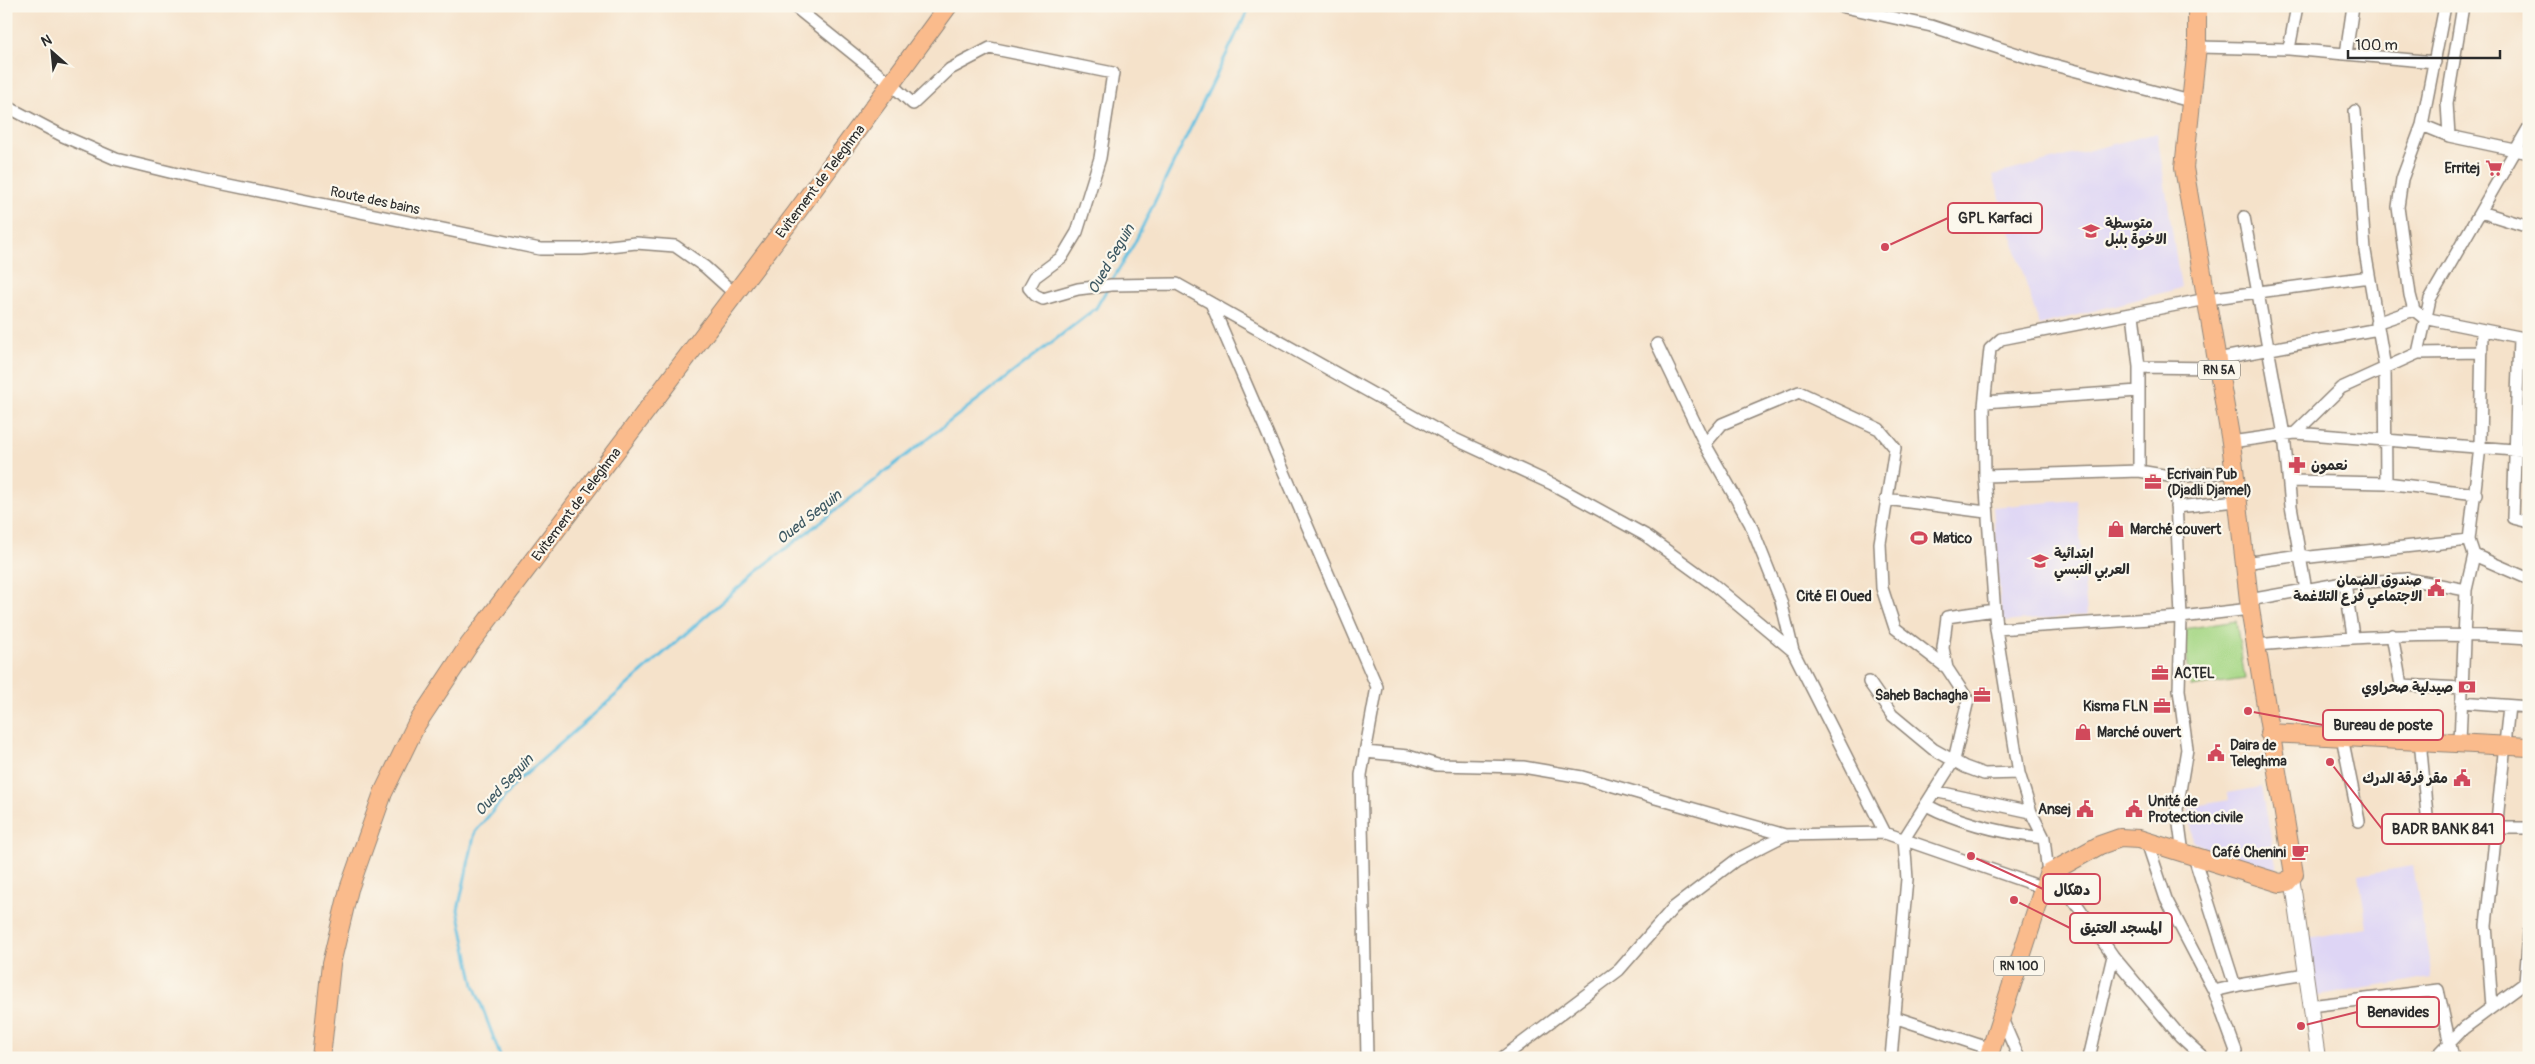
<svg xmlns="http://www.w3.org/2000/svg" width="2535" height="1064" font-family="Pangolin,'Playpen Sans Arabic',sans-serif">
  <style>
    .built { fill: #ded5f5 }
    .green { fill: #a6d785; stroke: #688158 }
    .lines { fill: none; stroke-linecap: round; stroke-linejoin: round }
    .stream { stroke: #62bfe0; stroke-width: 3 }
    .minor-casing { stroke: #90867a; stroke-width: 14 }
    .tertiary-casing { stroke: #90867a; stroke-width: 16 }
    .primary-casing { stroke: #90867a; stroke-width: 20 }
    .minor { stroke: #fff; stroke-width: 11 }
    .tertiary { stroke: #fff; stroke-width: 14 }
    .primary { stroke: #fabb8c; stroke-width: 18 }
    .labels { text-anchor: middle; stroke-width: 4.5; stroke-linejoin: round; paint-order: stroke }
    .shield { fill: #fbf7ec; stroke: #696865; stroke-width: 1 }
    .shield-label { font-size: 12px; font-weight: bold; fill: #2b2b2b }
    .poi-label { font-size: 14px; font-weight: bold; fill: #2b2b2b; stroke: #fbf7ec; text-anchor: start }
    .street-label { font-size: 14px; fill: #2b2b2b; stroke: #fbf7ec }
    .water-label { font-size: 15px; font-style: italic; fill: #3c5761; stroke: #fbf7ec }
    .neighbourhood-label { font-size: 15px; font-weight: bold; fill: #2b2b2b; stroke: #fbf7ec }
    .leader { fill: none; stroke: #d1495b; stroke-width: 2 }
    .callout-dot { fill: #d1495b; stroke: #fbf7ec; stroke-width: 2 }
    .callout { fill: #fbf7ec; stroke: #d1495b; stroke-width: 2 }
    .callout-label { font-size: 15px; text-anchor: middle; font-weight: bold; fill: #2b2b2b }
  </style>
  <rect width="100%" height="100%" fill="#fbf7ec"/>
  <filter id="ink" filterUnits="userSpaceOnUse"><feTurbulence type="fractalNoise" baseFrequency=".02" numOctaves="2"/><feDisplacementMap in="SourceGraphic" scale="10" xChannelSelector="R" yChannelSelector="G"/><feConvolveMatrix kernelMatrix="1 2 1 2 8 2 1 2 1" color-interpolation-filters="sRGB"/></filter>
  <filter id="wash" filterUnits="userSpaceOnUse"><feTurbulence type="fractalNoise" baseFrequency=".0096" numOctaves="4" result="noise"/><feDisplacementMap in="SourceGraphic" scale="20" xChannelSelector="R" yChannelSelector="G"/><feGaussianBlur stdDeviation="1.12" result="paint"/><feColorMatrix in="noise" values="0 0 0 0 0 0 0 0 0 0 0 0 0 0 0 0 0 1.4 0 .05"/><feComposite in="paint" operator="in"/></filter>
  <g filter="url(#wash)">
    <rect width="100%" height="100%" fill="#f5e2ca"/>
    <path class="built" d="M2157 133 2181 288 2039 325 1993 175Z
      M2077 500 2087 615 2002 622 1993 507Z
      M2262 787 2278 877 2193 842 2189 807 2229 800 2228 793Z
      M2413 866 2432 977 2312 997 2303 939 2367 928 2359 875Z"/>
    <path class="green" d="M2236 621 2245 679 2191 687 2183 629Z"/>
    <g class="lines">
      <path class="stream" d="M1111 282 1134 244 1250 6
        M501 1058 474 985 458 910 475 832 518 781 757 571 1096 308 1107 289"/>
    </g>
  </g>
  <g filter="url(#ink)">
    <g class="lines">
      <g class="minor-casing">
        <path id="minor" d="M794 6 892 85 913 104 950 69 990 48 1113 73 1100 158 1077 232 1062 257 1035 277 1029 288 1035 295 1043 299 1078 289 1111 285 1177 284 1446 435 1552 484 1645 535 1714 585 1793 651 1885 833 2044 888
          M1840 6 1931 26 2039 61 2190 101
          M2445 6 2422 125 2402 179 2398 207 2410 295 2414 310 2424 318 2529 339
          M2197 47 2289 49 2435 62
          M2289 49 2297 6
          M2346 54 2353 6
          M6 106 63 136 116 159 190 177 540 249H582L636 243 675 246 705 267 735 294
          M2355 111 2365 251 2385 368 2386 483
          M2422 125 2449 136 2529 153
          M2449 136 2447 103 2463 6
          M2481 212 2529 227
          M2244 217 2284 435 2291 506 2306 590
          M1211 303 1377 687 1361 775 1367 1058
          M2133 314 2139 367V471
          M2376 323 2414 310
          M2519 338 2513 518 2529 522
          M1657 344 1705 444 1750 523 1781 601 1793 651
          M2418 353 2430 299 2529 127
          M2217 359 2378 329
          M2139 367 2218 368
          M1985 402 2138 391
          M2295 433 2514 450 2529 449
          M2231 442 2295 433 2341 388 2418 353 2482 352
          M1705 444 1722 424 1799 392 1879 429 1895 448 1880 543 1882 588 1895 628 1947 668 1968 700 1954 760 1904 839 1907 879 1891 1058
          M1985 476 2139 471 2175 477 2234 472
          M2175 477 2181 617 2179 690 2187 749 2177 809 2183 854
          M2290 481 2386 483 2476 494
          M1886 499 1986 512
          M2176 507 2237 501
          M2474 555 2529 579
          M2244 563 2300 555 2310 557 2469 540
          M2345 583 2353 636
          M2249 600 2338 584 2408 579 2466 590
          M1996 629 2181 617 2250 609
          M2392 635 2401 685 2462 688
          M2256 645C2347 637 2437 632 2529 638
          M1947 668 1943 648 1947 617 1994 610
          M1869 682 1892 715 1933 749 1965 767 1984 774 2019 773
          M2461 702 2529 707
          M2342 737 2359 821
          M2420 740 2427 815
          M2460 742 2466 590 2474 555 2469 540 2480 447 2482 332
          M1365 752 1408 756 1437 765 1523 767 1582 777 1785 835
          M1934 791 2031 812
          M1926 805C1962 824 2003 833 2044 838
          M2496 828H2529
          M2147 842 2166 899 2214 991 2236 1051 2233 1058
          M2194 857 2235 986
          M2525 983 2529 932
          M2214 991 2244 984 2306 974
          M2310 1006 2438 990 2453 1058
          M2492 1007 2486 925 2509 706
          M1894 1017 1991 1049
          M2002 1019 2019 1058
          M1502 1058 1619 970 1673 908 1736 860 1785 835 1885 833
          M2089 1058 2113 956
          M2204 1058 2180 1036 2113 956 2070 895 2048 874 2044 838 2031 812 2019 773 1996 629 1985 476 1984 406 1990 349 2001 339 2207 299 2369 277
          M2435 1058 2464 1028 2529 980"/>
      </g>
      <g class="tertiary-casing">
        <path id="tertiary" d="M2292 877 2318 1058"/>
      </g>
      <g class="primary-casing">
        <path id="primary" d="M2269 733 2529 747
          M321 1058 331 964 349 889 383 793 416 725 469 645 796 213 948 6
          M1988 1058 2048 874 2100 845 2120 838 2139 839 2280 883 2287 882 2294 874 2250 609 2231 442 2184 168 2197 47V6"/>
      </g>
      <use href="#minor" class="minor"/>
      <use href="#tertiary" class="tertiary"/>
      <use href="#primary" class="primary"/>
    </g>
  </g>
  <defs>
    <g id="supermarket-bare" transform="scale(1.35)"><path d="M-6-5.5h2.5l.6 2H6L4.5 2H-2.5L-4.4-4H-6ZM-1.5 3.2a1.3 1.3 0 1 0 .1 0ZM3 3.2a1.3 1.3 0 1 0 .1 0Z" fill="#d1495b" stroke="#fbf7ec" stroke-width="2.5" paint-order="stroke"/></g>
    <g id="school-bare" transform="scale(1.35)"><path d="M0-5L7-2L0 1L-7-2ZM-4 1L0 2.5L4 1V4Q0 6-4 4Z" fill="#d1495b" stroke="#fbf7ec" stroke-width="2.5" paint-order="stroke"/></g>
    <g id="pharmacy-bare" transform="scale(1.35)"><path d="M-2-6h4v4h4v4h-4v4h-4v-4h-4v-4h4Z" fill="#d1495b" stroke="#fbf7ec" stroke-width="2.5" paint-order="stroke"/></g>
    <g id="office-bare" transform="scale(1.35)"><path d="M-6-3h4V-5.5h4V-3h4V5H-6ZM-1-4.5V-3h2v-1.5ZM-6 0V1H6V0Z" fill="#d1495b" stroke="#fbf7ec" stroke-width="2.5" paint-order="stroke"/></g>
    <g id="shop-bare" transform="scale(1.35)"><path d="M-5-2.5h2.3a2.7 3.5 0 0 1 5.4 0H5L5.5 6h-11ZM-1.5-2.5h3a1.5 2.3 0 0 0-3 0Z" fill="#d1495b" stroke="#fbf7ec" stroke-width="2.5" paint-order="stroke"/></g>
    <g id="stadium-bare" transform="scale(1.35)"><path d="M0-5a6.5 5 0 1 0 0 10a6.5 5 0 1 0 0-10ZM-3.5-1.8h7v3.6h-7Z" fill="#d1495b" stroke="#fbf7ec" stroke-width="2.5" paint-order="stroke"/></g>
    <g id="civic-bare" transform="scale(1.35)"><path d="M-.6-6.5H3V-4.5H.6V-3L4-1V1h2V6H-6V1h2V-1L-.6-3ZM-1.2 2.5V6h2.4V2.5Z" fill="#d1495b" stroke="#fbf7ec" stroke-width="2.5" paint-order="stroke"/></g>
    <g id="bank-bare" transform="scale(1.35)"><path d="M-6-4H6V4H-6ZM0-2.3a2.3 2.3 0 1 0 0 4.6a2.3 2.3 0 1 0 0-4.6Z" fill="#d1495b" stroke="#fbf7ec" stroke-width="2.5" paint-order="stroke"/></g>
    <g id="cafe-bare" transform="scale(1.35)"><path d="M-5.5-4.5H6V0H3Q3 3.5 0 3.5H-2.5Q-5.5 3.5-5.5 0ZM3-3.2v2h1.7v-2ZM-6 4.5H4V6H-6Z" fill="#d1495b" stroke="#fbf7ec" stroke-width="2.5" paint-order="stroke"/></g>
  </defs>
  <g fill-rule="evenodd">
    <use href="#supermarket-bare" x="2494" y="168"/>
    <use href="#school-bare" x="2091" y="231"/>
    <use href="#pharmacy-bare" x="2297" y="465"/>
    <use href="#office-bare" x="2153" y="482"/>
    <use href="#shop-bare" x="2116" y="529"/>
    <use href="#stadium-bare" x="1919" y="538"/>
    <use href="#school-bare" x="2040" y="561"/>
    <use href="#civic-bare" x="2436" y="588"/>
    <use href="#office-bare" x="2160" y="673"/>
    <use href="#bank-bare" x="2467" y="687"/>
    <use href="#office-bare" x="1982" y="695"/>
    <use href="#office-bare" x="2162" y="706"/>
    <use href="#shop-bare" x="2083" y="732"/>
    <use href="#civic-bare" x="2216" y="753"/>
    <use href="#civic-bare" x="2462" y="778"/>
    <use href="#civic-bare" x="2085" y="809"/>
    <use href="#civic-bare" x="2134" y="809"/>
    <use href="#cafe-bare" x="2300" y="852"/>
  </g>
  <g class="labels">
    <g class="shield">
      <rect x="2198" y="360.5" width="42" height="19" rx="4"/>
      <rect x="1994" y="956.5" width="50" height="19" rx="4"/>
    </g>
    <g class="shield-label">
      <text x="2219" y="374">RN 5A</text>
      <text x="2019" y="970">RN 100</text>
    </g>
    <g class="poi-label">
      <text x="2480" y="173" text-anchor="end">Erritej</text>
      <text x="2105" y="228">متوسطة<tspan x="2105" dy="16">الاخوة بلبل</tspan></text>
      <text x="2311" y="470">نعمون</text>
      <text x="2167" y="479">Ecrivain Pub<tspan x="2167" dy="16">(Djadli Djamel)</tspan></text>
      <text x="2130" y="534">Marché couvert</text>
      <text x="1933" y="543">Matico</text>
      <text x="2054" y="558">ابتدائية<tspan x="2054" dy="16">العربي التبسي</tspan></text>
      <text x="2422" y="585" text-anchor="end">صندوق الضمان<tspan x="2422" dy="16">الاجتماعي فرع التلاغمة</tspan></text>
      <text x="2174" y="678">ACTEL</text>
      <text x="2453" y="692" text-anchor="end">صيدلية صحراوي</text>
      <text x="1968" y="700" text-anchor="end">Saheb Bachagha</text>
      <text x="2148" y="711" text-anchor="end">Kisma FLN</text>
      <text x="2097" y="737">Marché ouvert</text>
      <text x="2230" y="750">Daira de<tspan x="2230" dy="16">Teleghma</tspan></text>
      <text x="2448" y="783" text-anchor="end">مقر فرقة الدرك</text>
      <text x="2148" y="806">Unité de<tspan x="2148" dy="16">Protection civile</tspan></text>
      <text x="2071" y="814" text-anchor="end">Ansej</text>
      <text x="2286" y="857" text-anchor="end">Café Chenini</text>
    </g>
    <g class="street-label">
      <text transform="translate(820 181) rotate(-53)" y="5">Evitement de Teleghma</text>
      <text transform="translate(375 200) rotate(12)" y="5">Route des bains</text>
      <text transform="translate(576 504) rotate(-53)" y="5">Evitement de Teleghma</text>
    </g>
    <g class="water-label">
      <text transform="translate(1111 259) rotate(-60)" y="5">Oued Seguin</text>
      <text transform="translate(809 517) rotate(-38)" y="5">Oued Seguin</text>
      <text transform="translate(504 785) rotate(-47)" y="5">Oued Seguin</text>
    </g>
    <g class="neighbourhood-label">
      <text x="1834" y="601">Cité El Oued</text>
    </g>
  </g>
  <path class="leader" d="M1885 247L1948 218M2248 711L2323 725M2330 762L2382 829M1971 856L2043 889M2014 900L2070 928M2301 1026L2357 1012"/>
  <g class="callout-dot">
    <circle cx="1885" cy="247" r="5"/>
    <circle cx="2248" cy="711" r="5"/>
    <circle cx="2330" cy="762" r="5"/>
    <circle cx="1971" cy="856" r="5"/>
    <circle cx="2014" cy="900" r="5"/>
    <circle cx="2301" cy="1026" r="5"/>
  </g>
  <g class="callout">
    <rect x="1948" y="203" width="94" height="30" rx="5"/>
    <rect x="2323" y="710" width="120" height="30" rx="5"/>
    <rect x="2382" y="814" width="122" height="30" rx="5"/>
    <rect x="2043" y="874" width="57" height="30" rx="5"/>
    <rect x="2070" y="913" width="102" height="30" rx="5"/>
    <rect x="2357" y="997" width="82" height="30" rx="5"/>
  </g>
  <g class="callout-label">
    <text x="1995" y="223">GPL Karfaci</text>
    <text x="2383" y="730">Bureau de poste</text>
    <text x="2443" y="834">BADR BANK 841</text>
    <text x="2072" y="895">دهكال</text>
    <text x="2121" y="933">المسجد العتيق</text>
    <text x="2398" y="1017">Benavides</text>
  </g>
  <rect width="2535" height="1064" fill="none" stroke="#fbf7ec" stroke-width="25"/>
  <g transform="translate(52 52) rotate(333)" stroke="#fbf7ec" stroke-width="4" paint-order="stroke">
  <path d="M0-4L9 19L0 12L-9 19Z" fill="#2b2b2b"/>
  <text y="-8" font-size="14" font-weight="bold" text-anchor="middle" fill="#2b2b2b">N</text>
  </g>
  <path d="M2348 50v8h152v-8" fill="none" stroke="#2b2b2b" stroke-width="2.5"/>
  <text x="2355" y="50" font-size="15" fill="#2b2b2b" stroke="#fbf7ec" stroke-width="4" paint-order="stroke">100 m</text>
</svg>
